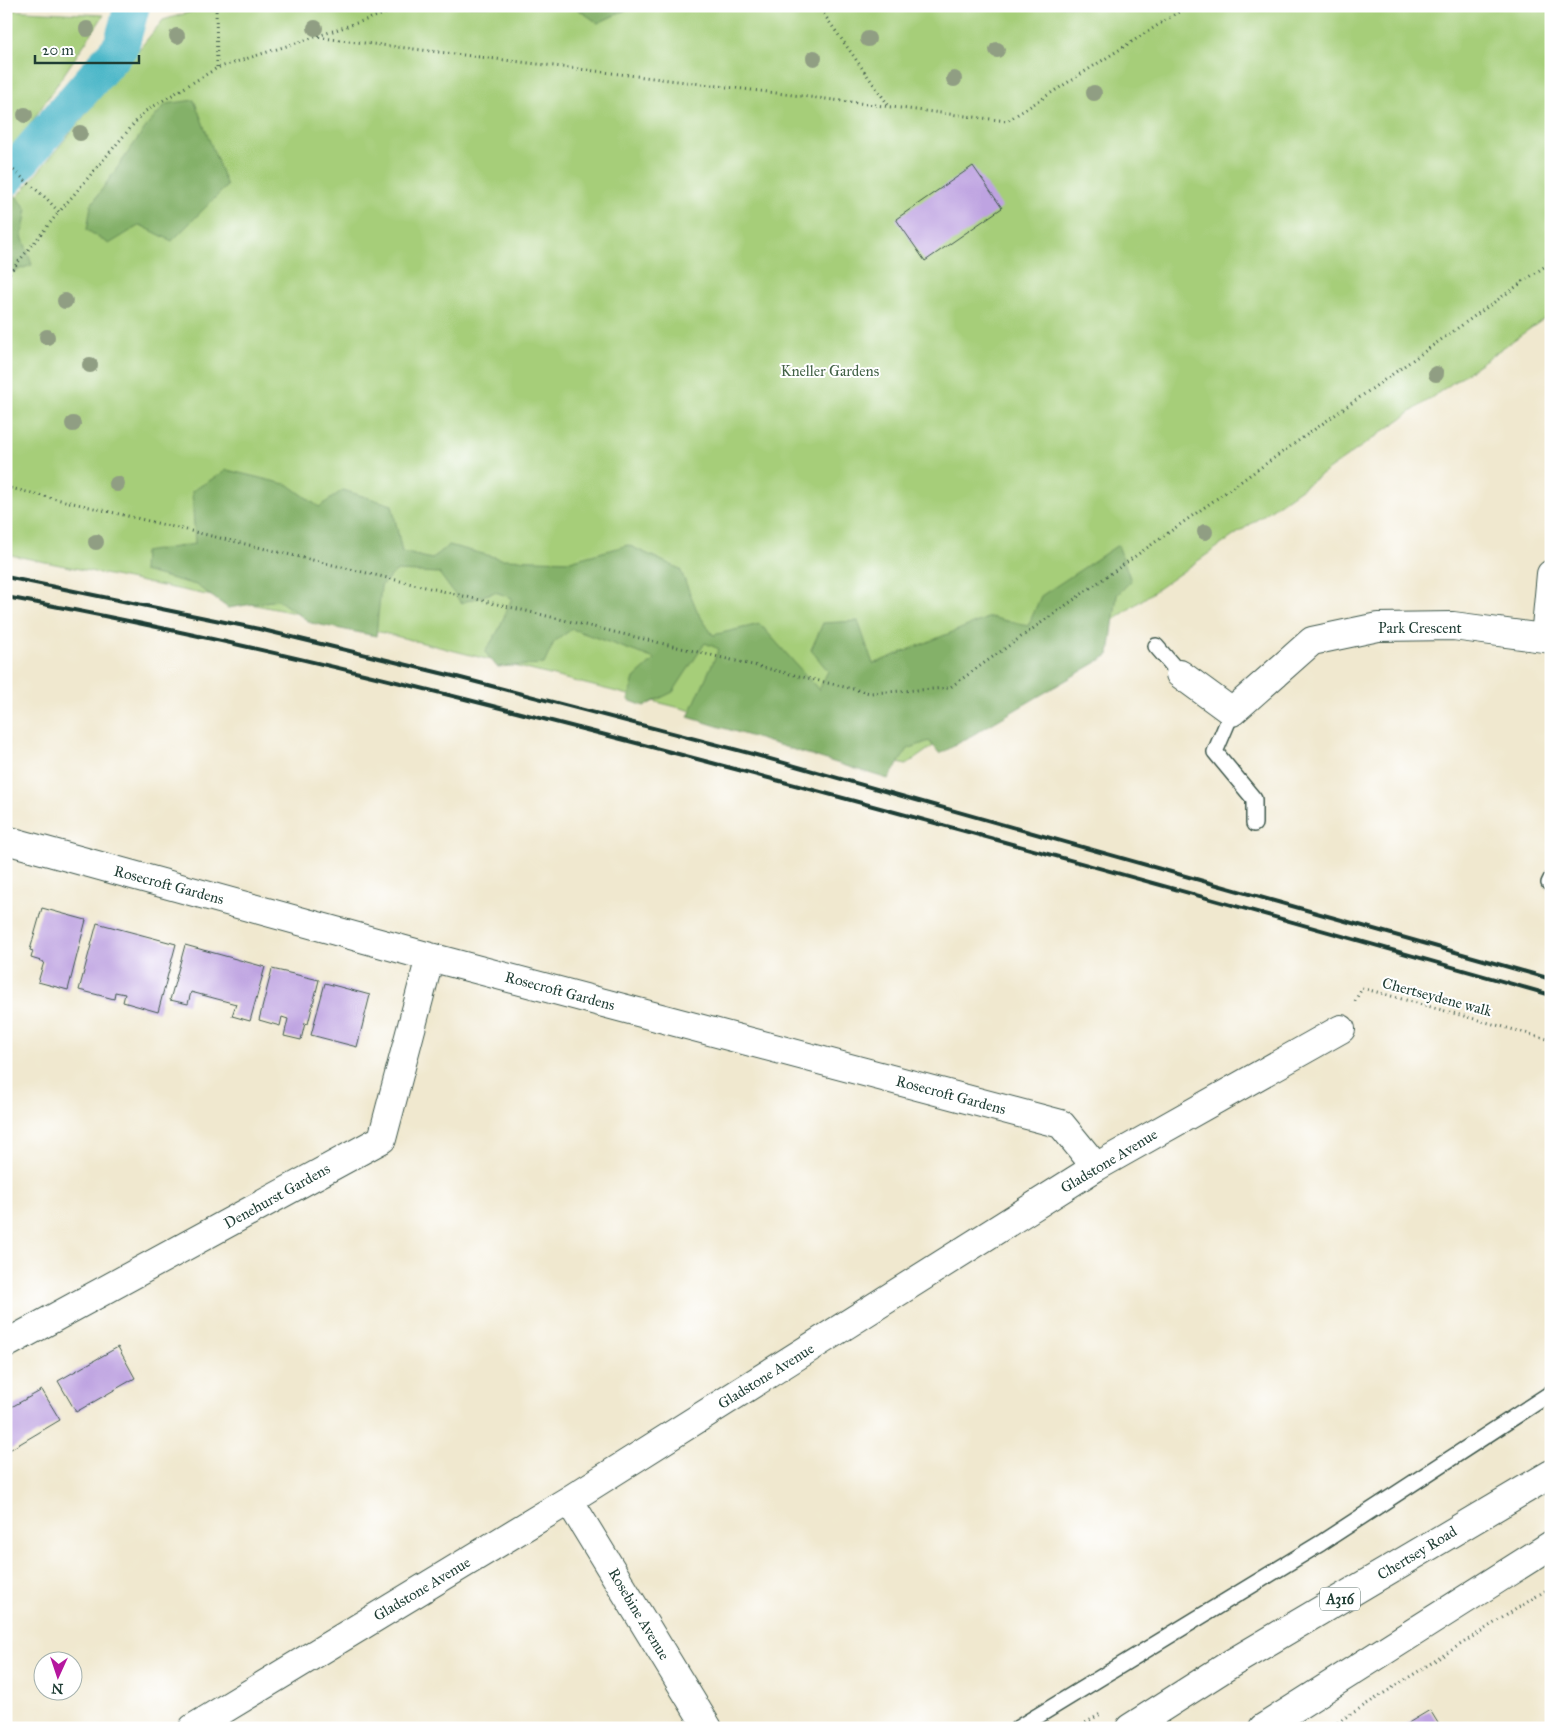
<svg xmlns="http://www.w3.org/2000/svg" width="1557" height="1734" font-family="'IM FELL Great Primer',serif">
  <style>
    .green { fill: #a6ce79; stroke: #628656 }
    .forest { fill: #84b169; stroke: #52774e }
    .water { fill: #4ab6c7; stroke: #347a7e }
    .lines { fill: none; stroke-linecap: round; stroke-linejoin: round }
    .canal { stroke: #4ab6c7; stroke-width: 36 }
    .building { fill: #bea3e1 }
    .lane-casing { stroke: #3e574b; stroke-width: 18 }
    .street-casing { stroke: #3e574b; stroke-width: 30 }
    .highway-casing { stroke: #3e574b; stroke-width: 30 }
    .path { stroke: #3e574b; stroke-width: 3; stroke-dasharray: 1 4; stroke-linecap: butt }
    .lane { stroke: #fff; stroke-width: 15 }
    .street { stroke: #fff; stroke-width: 28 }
    .highway { stroke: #fff; stroke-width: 28 }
    .rail { stroke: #1f3d34; stroke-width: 4 }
    .tree { fill: #909e83 }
    .labels { text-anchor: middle; stroke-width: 4; stroke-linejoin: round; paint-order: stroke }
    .shield { fill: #fff; stroke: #627771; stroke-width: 1 }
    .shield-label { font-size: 14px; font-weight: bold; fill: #1f3d34 }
    .park-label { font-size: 15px; fill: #416145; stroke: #fff }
    .street-label { font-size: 15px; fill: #1f3d34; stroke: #fff }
  </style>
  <rect width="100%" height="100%" fill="#fff"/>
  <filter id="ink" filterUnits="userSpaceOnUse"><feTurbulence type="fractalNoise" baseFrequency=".02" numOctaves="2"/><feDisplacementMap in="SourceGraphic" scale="10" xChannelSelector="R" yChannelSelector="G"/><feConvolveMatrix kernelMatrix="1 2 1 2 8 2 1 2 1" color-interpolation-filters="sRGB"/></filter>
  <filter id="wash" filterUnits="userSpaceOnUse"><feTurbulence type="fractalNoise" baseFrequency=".0096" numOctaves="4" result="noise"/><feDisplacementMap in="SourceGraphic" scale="20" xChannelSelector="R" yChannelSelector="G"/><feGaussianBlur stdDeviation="1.12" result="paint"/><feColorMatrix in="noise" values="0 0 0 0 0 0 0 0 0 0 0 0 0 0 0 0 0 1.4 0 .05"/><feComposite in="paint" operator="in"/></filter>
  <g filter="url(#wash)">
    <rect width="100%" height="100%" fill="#f0e8cf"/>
    <path class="green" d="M211 6H1551V314L906 765 344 623 6 554V211L163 20Z
      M6 10 104 15 6 160Z"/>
    <path class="forest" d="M573 6H634L598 23Z
      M194 100 227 186 172 241 140 225 109 244 87 230 91 205 146 127 166 104Z
      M6 184 27 209 22 236 32 265 6 274Z
      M227 470 289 485 319 507 343 490 392 505 402 552 432 559 449 545 502 559 570 561 628 545 680 569 698 613 713 635 760 624 819 690 828 671 811 650 823 623 858 621 873 664 990 617 1028 626 1041 596 1118 545 1131 581 1117 595 1109 655 940 754 929 741 908 749 888 779 688 717 719 649 705 643 673 692 644 706 628 700 634 678 655 659 572 629 554 642 544 664 497 667 485 652 498 631 512 598 495 592 461 603 439 573 396 571 381 586 376 636 311 623 278 600 228 608 196 585 143 571 144 552 195 544 192 491Z"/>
    <path class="water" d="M105 6H164C144 10 125 12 105 6Z"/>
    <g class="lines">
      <path class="canal" d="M6 179 121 46 132 6"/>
    </g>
    <g id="blocks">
      <path class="building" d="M973 166 1002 208 925 261 896 219Z
        M42 908 86 920 68 990 38 982 44 962 31 958 33 951 30 950Z
        M97 923 176 944 158 1012 123 1002 125 994 115 992 114 999 79 990Z
        M185 945 265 967 250 1021 232 1016 236 1004 191 992 188 1004 170 1000Z
        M272 969 319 980 308 1024 305 1023 301 1040 284 1036 288 1019 282 1017 280 1026 259 1020Z
        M325 983 370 995 357 1047 311 1035Z
        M118 1347 135 1378 76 1412 58 1381Z
        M42 1390 60 1420 6 1452V1410Z
        M1430 1710 1441 1728H1400Z"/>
    </g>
  </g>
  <g filter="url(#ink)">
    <use href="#blocks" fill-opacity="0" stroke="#3e574b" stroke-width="1"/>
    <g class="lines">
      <g class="lane-casing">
        <path id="lane" d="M1156 646 1180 674
          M1232 712 1215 752 1254 799V824
          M1549 883 1551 879
          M1018 1728 1321 1543 1551 1393"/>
      </g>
      <g class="street-casing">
        <path id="street" d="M1545 638 1551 574
          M1180 674 1232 712 1312 641 1378 627 1453 626 1551 639
          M6 840 430 957 1061 1124 1096 1167
          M6 1344 382 1139 430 957
          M569 1500 708 1728
          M193 1728 569 1500 1096 1167 1341 1029"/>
      </g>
      <g class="highway-casing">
        <path id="highway" d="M1130 1728 1232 1663 1551 1474
          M1263 1728 1551 1545"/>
      </g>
      <path class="path" d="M216 6 217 68
        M818 6 889 106
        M318 36 407 6
        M6 164 46 198 59 212 144 112 217 68 315 37 1007 121 1188 6
        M6 277 59 212
        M6 487 870 693 949 688 1551 262
        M1355 1001 1362 988 1551 1040
        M1077 1728 1102 1713
        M1329 1728 1551 1587"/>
      <use href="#lane" class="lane"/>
      <use href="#street" class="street"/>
      <use href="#highway" class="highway"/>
      <path class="rail" d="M6 577 259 629 457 677 749 753 1551 979
        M6 597C245 641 481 702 716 764 995 838 1273 916 1551 995"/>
    </g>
    <g class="tree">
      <circle cx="315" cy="28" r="8"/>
      <circle cx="87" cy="29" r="8"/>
      <circle cx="177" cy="36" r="8"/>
      <circle cx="868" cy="39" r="8"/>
      <circle cx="997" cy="50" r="8"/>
      <circle cx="814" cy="58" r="8"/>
      <circle cx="954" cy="79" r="8"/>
      <circle cx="1094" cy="93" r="8"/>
      <circle cx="25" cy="115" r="8"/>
      <circle cx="80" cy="133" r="8"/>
      <circle cx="65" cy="301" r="8"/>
      <circle cx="47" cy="337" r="8"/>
      <circle cx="90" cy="365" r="8"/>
      <circle cx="1436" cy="374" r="8"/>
      <circle cx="73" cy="424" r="8"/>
      <circle cx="117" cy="484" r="8"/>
      <circle cx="1205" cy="532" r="8"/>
      <circle cx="96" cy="542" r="8"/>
    </g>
  </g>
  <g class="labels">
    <rect class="shield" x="1320" y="1587.5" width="40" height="23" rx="4"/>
    <g class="shield-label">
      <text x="1340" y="1604">A316</text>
    </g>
    <g class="park-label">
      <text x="830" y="376">Kneller Gardens</text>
    </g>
    <g class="street-label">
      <text x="1420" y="633">Park Crescent</text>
      <text transform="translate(169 885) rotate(15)" y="5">Rosecroft Gardens</text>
      <text transform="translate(560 991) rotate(15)" y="5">Rosecroft Gardens</text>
      <text transform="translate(1437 997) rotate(15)" y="5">Chertseydene walk</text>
      <text transform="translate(951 1095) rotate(15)" y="5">Rosecroft Gardens</text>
      <text transform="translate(1109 1161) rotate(-31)" y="5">Gladstone Avenue</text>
      <text transform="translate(277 1196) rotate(-29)" y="5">Denehurst Gardens</text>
      <text transform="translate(766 1376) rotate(-32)" y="5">Gladstone Avenue</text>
      <text transform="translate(1417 1553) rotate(-31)" y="5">Chertsey Road</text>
      <text transform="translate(422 1589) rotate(-31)" y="5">Gladstone Avenue</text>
      <text transform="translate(639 1614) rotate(59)" y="5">Rosebine Avenue</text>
    </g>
  </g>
  <rect width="1557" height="1734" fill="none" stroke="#fff" stroke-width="25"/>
  <g transform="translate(58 1676) rotate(183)"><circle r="24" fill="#ffffff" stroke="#a5b1ae"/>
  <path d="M0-4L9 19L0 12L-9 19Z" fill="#b5179e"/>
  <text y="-8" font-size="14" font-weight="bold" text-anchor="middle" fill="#1f3d34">N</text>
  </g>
  <path d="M35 55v8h104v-8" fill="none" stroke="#1f3d34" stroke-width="2.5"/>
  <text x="42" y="55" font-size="15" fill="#1f3d34" stroke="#ffffff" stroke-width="4" paint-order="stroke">20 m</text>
</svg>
